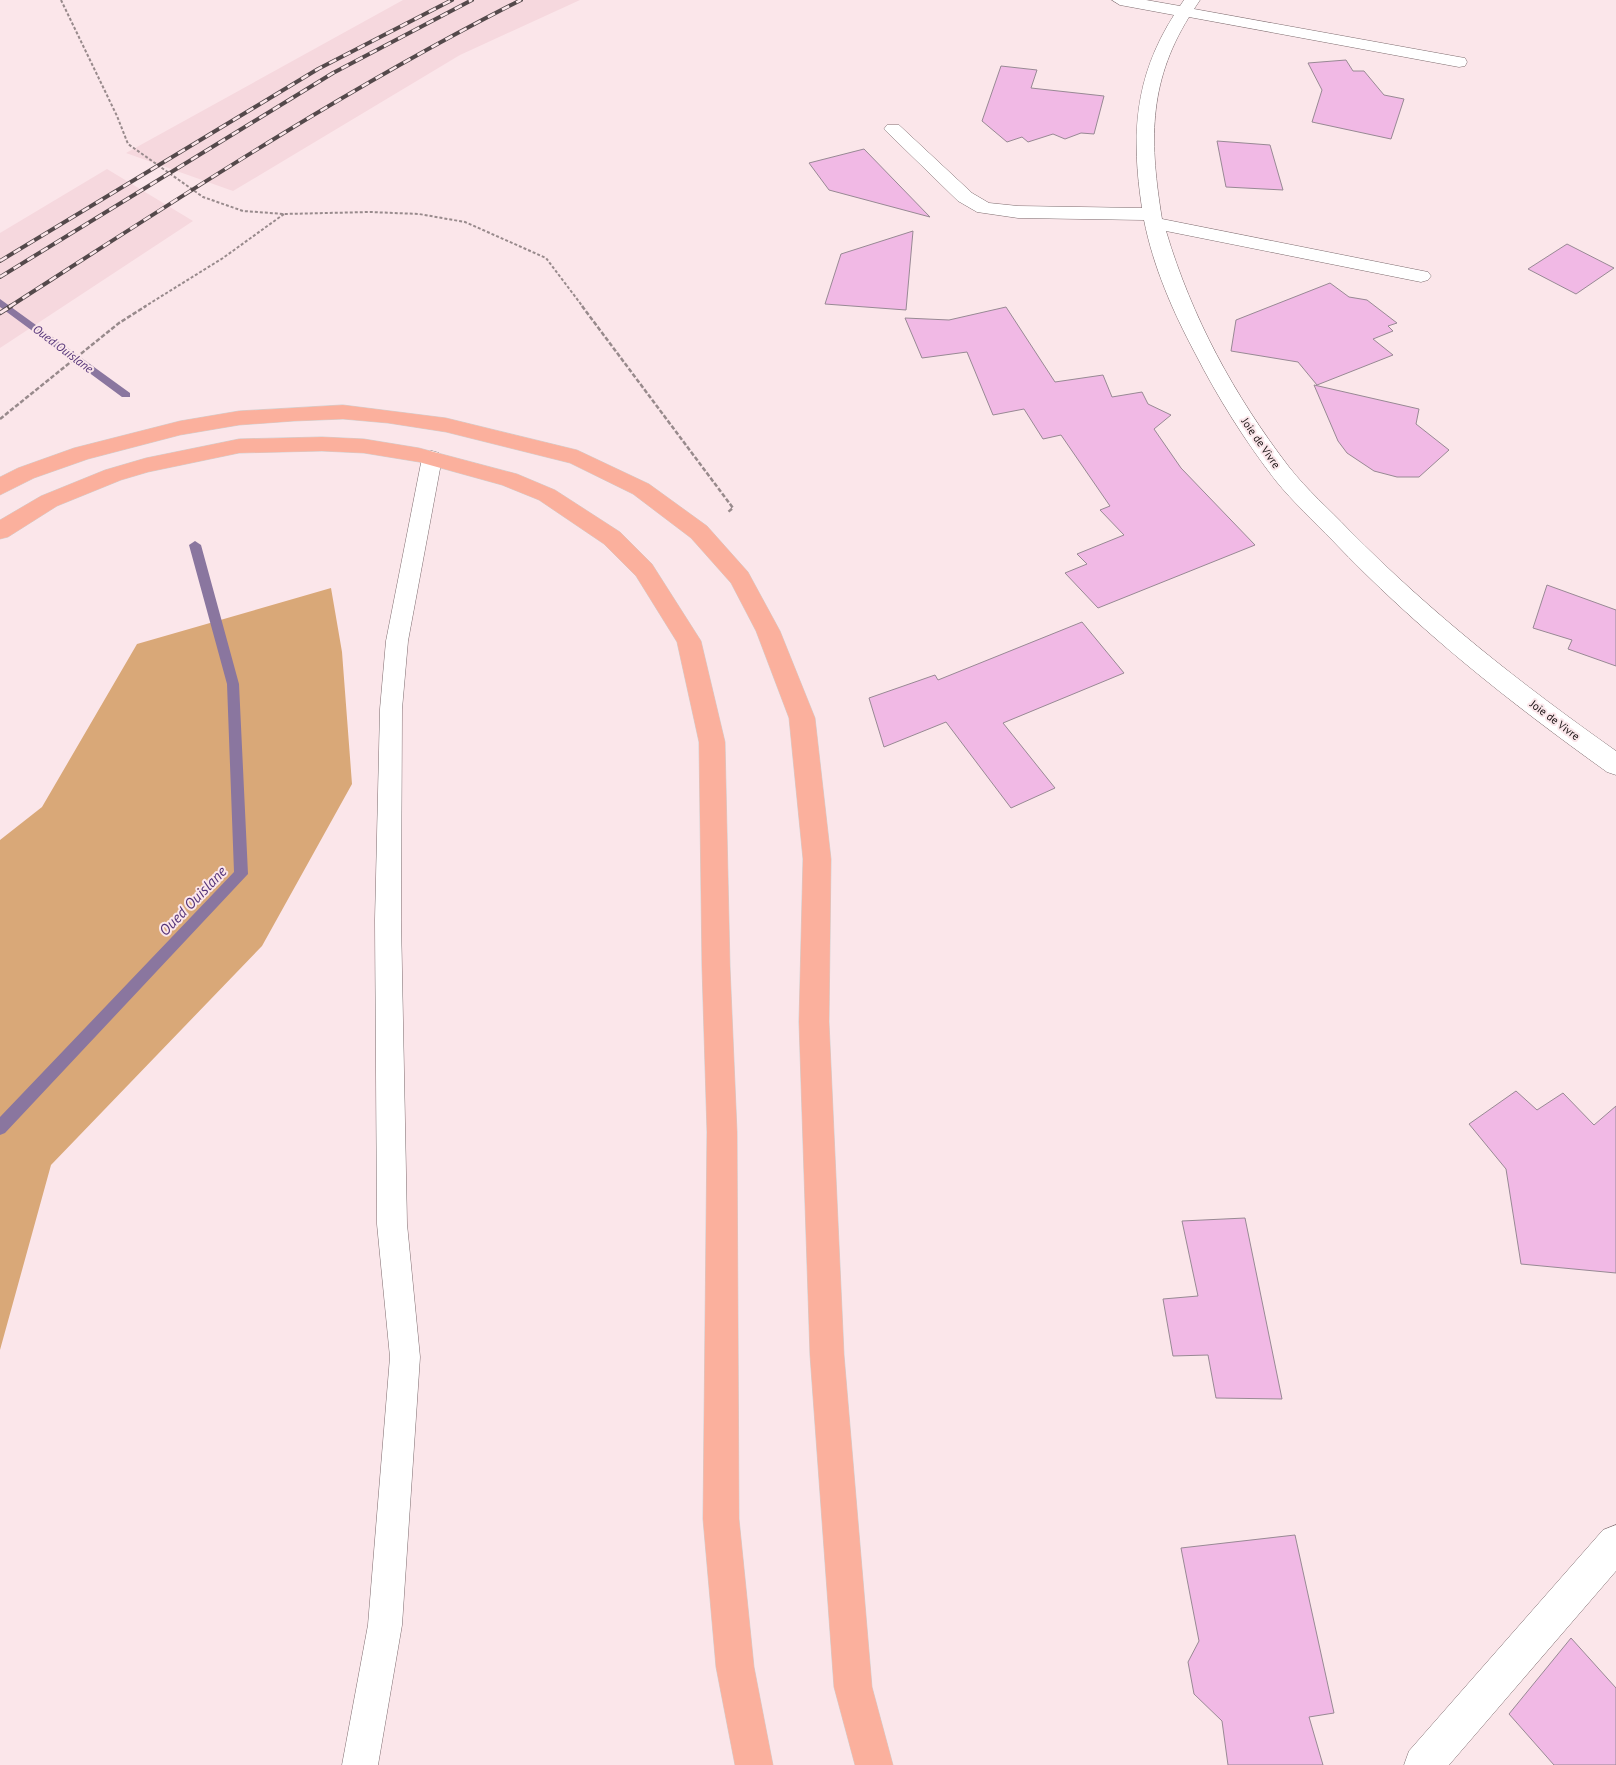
<svg xmlns="http://www.w3.org/2000/svg" width="1616" height="1765" font-family="'PT Sans',sans-serif">
  <style>
    .built { fill: #f6d8de }
    .forest { fill: #d9a878 }
    .lines { fill: none; stroke-linecap: round; stroke-linejoin: round }
    .stream { fill: #8a769f; fill-rule: evenodd }
    .building { fill: #f1b9e5; stroke: #988994 }
    .lane-casing { stroke: #7e6c6f; stroke-width: 1 }
    .street-casing { stroke: #7e6c6f; stroke-width: 1 }
    .primary-casing { stroke: #d1d0d0; stroke-width: 1 }
    .path-far1 { stroke: #988a8c; stroke-width: 2; stroke-dasharray: 3 2; stroke-linecap: butt }
    .path { stroke: #988a8c; stroke-width: 2.5; stroke-dasharray: 4.5 2; stroke-linecap: butt }
    .lane { fill: #fff; fill-rule: evenodd }
    .street { fill: #fff; fill-rule: evenodd }
    .primary { fill: #fbb09d; fill-rule: evenodd }
    .rail-far1-casing { stroke: #54494b; stroke-width: 4 }
    .rail-casing { stroke: #54494b; stroke-width: 4.5 }
    .rail-far1 { stroke: #fbe6ea; stroke-width: 2.5; stroke-dasharray: 8; stroke-linecap: butt }
    .rail { stroke: #fbe6ea; stroke-width: 3; stroke-dasharray: 9; stroke-linecap: butt }
    .labels { text-anchor: middle; stroke-width: 4; stroke-linejoin: round; paint-order: stroke }
    .far-street-label { font-size: 11px; fill: #191213; stroke: #fbe6ea }
    .far-water-label { font-size: 12px; font-style: italic; fill: #553479; stroke: #fbe6ea }
    .water-label { font-size: 15px; font-style: italic; fill: #553479; stroke: #fbe6ea }
  </style>
  <rect width="100%" height="100%" fill="#fbe6ea"/>
  <path class="built" d="M403 0H580L460 55 233 191 126 153Z
    M107 169 193 221 0 348V233Z"/>
  <path class="forest" d="M331 588 342 652 352 784 262 946 51 1165 0 1350V840L42 807 137 644Z"/>
  <g class="lines">
    <path class="stream" d="M0 299 130 393V397H122L0 307Z
      M195 541 201 545 239 684 248 874 5 1133 0 1135V1117L234 872 227 684 189 545Z"/>
  </g>
  <path class="building" d="M1346 60 1353 71H1364L1384 95 1404 99 1391 139 1312 122 1322 90 1308 63Z
    M1001 66 1037 70 1031 88 1104 96 1094 134 1081 133 1065 139 1053 134 1028 142 1022 137 1007 142 982 121Z
    M1217 141 1270 145 1283 190 1226 187Z
    M864 149 930 217 829 190 809 163Z
    M913 231 906 310 825 304 841 254Z
    M1567 244 1614 268 1576 294 1528 269Z
    M1330 283 1349 297 1367 300 1397 323 1388 326 1393 331 1373 339 1393 355 1317 385 1298 362 1231 351 1236 320Z
    M1006 307 1055 382 1103 375 1112 397 1142 392 1148 404 1171 415 1154 429 1181 468 1255 545 1098 608 1065 573 1087 564 1077 554 1124 535 1100 510 1110 506 1061 435 1043 439 1024 409 993 415 967 352 922 358 905 318 949 320Z
    M1314 385 1419 409 1416 424 1449 450 1419 477H1397L1374 471 1347 453 1338 441Z
    M1547 585 1616 610V666L1568 649 1572 640 1533 628Z
    M1082 622 1124 673 1003 723 1055 788 1011 808 946 722 884 747 869 698 935 675 938 680Z
    M1516 1091 1537 1110 1563 1093 1594 1125 1616 1106V1273L1521 1264 1506 1169 1469 1124Z
    M1245 1218 1282 1399 1216 1398 1208 1355 1173 1356 1163 1299 1198 1296 1182 1221Z
    M1295 1535 1334 1713 1309 1717 1323 1765H1228L1222 1721 1194 1694 1188 1662 1199 1641 1181 1548Z
    M1571 1638 1616 1688V1765H1554L1509 1714Z"/>
  <g class="lines">
    <g class="lane-casing">
      <path id="lane" d="M432 451 439 453 442 458 408 641 402 709 401 920 407 1224 420 1357 402 1625 378 1765H342L368 1625 390 1357 377 1224 375 920 380 709 386 641 422 458 425 453Z"/>
    </g>
    <g class="street-casing">
      <path id="street" d="M1112 0H1146L1180 6 1184 0H1200L1194 9 1459 57 1465 58 1467 62 1465 66 1459 67 1189 17C1147 85 1150 144 1162 219L1428 272 1431 276 1428 280 1421 282 1166 231C1192 318 1234 395 1289 467 1307 490 1329 509 1349 530 1431 613 1521 684 1616 751V775L1607 772C1509 702 1416 628 1333 541 1314 521 1293 502 1276 481 1245 441 1218 398 1195 353 1173 312 1153 266 1144 220L1018 218 977 212 958 201 884 129 887 125H899L972 193 989 203 1018 206 1142 208C1131 136 1134 78 1174 15L1120 5Z
        M1616 1525V1571L1449 1765H1404L1409 1751 1603 1530Z"/>
    </g>
    <g class="primary-casing">
      <path id="primary" d="M343 405 446 418 577 450 649 484 707 526 748 572 780 631 815 718 831 859 829 1022 844 1355 872 1687 893 1765H855L834 1687 810 1355 799 1022 803 859 789 718 756 631 731 583 691 538 633 494 570 463 446 432 388 423 343 419 294 421 239 425 180 435 88 459 34 478 0 495V477L18 468 74 448 180 421 239 411Z
        M322 437 364 439 419 448 517 474 555 490 620 532 652 564 701 641 725 742 730 967 737 1132 739 1519 754 1667 773 1765H735L716 1667 703 1519 707 1132 702 967 699 742 677 642 636 576 604 544 539 500 502 485 419 462 364 453 322 451 239 453 148 472 121 480 57 506 8 537 0 539V520L41 496 105 470 146 458 239 439Z"/>
    </g>
    <path class="path-far1" d="M61 0 117 116 128 144 203 197 243 211 284 214 370 212 419 214 465 222 546 258 583 307
      M144 307 223 258 284 214"/>
    <path class="path" d="M582 306 733 508 728 512
      M0 419 119 323 146 306"/>
    <use href="#lane" class="lane"/>
    <use href="#street" class="street"/>
    <use href="#primary" class="primary"/>
    <g class="rail-far1-casing">
      <path id="rail-far1" d="M0 261 318 69 452 0
        M0 277 333 73 472 0
        M9 307C177 199 343 90 521 0"/>
    </g>
    <g class="rail-casing">
      <path id="rail" d="M0 313 11 306"/>
    </g>
    <use href="#rail-far1" class="rail-far1"/>
    <use href="#rail" class="rail"/>
  </g>
  <g class="labels">
    <g class="far-street-label">
      <text transform="translate(1261 443) rotate(55)" y="4">Joie de Vivre</text>
      <text transform="translate(1555 720) rotate(37)" y="4">Joie de Vivre</text>
    </g>
    <g class="far-water-label">
      <text transform="translate(63 349) rotate(37)" y="4">Oued Ouislane</text>
    </g>
    <g class="water-label">
      <text transform="translate(193 901) rotate(-46)" y="5">Oued Ouislane</text>
    </g>
  </g>
</svg>
